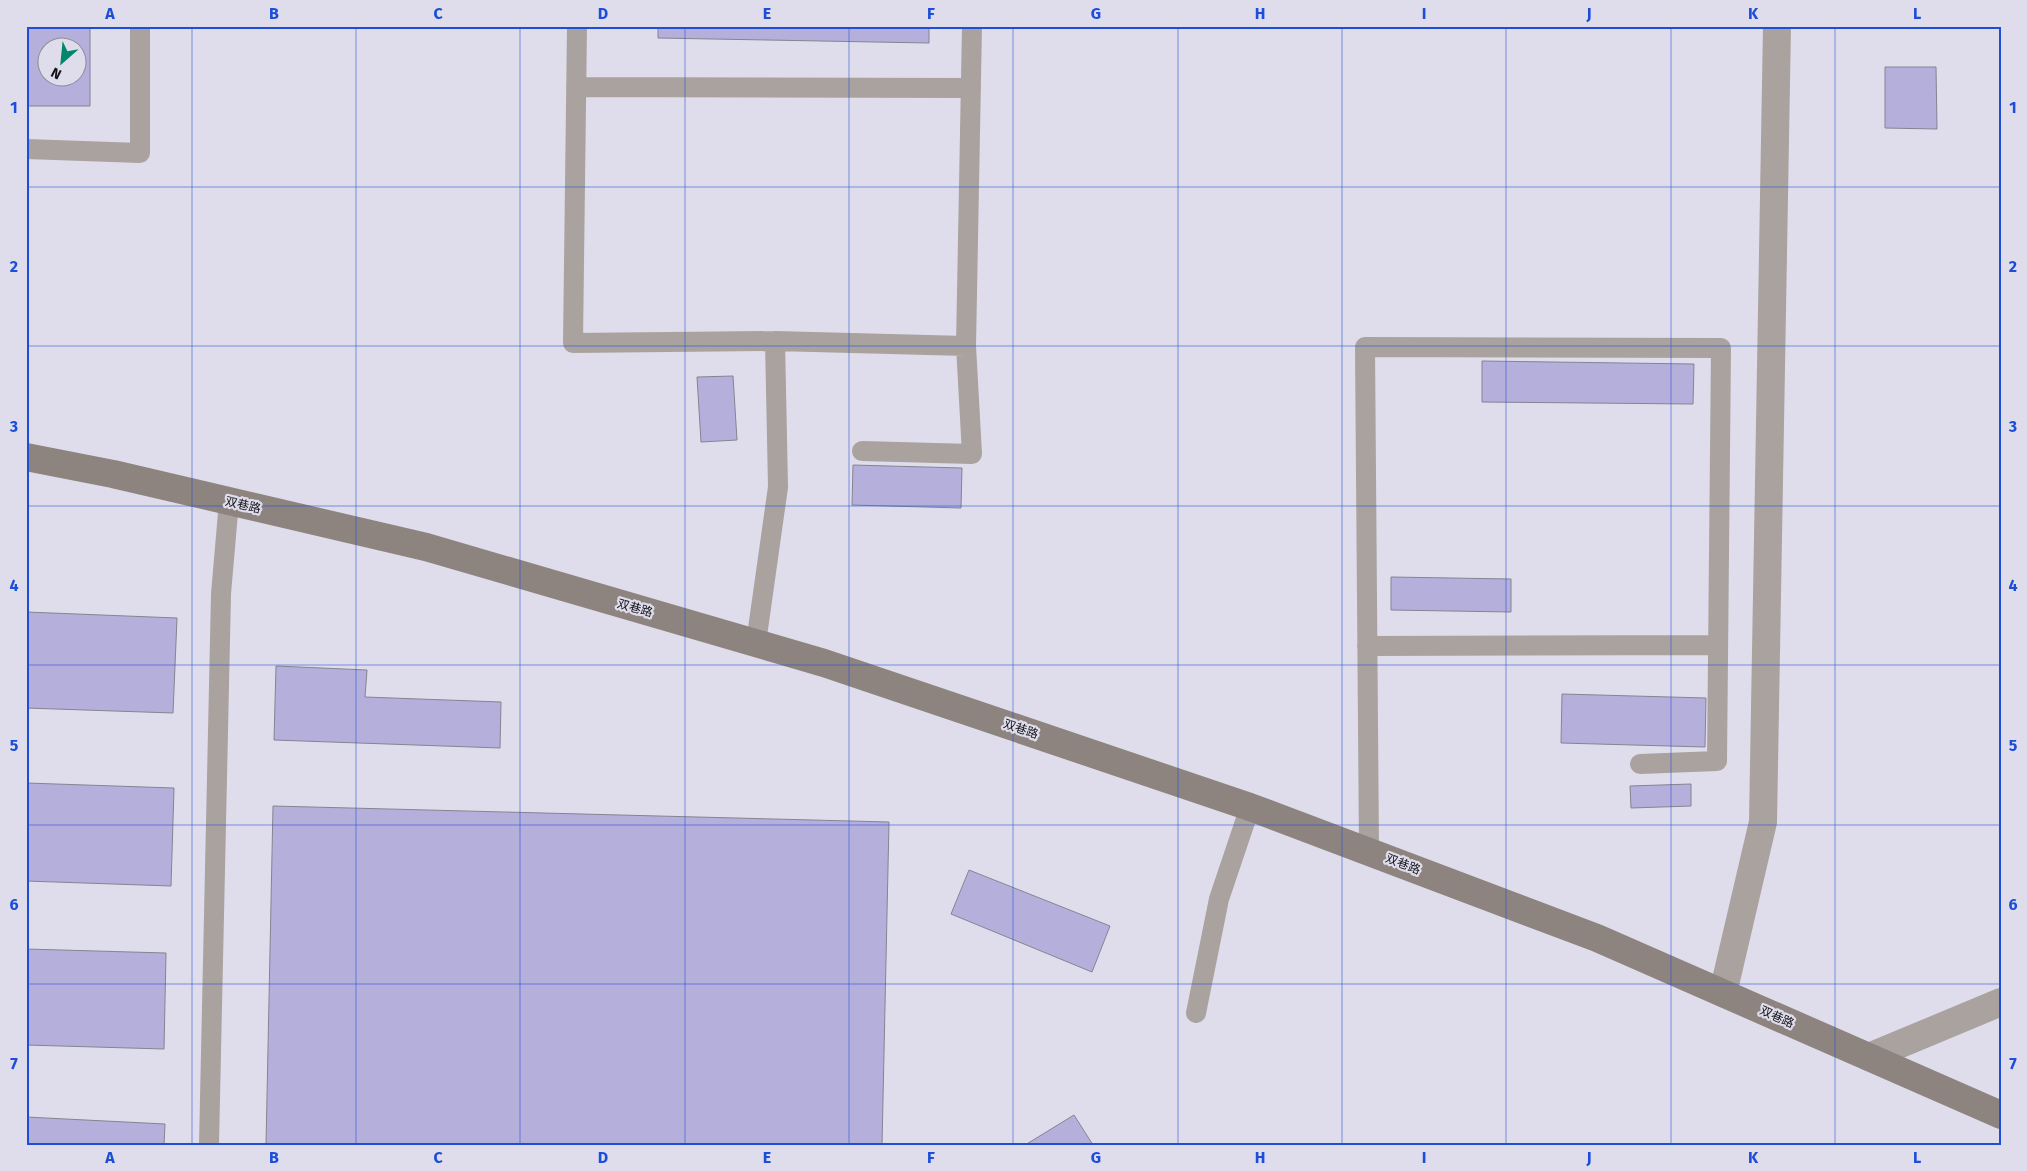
<svg xmlns="http://www.w3.org/2000/svg" width="2027" height="1171" font-family="'Fira Sans','Noto Sans SC',sans-serif">
  <style>
    .building { fill: #b5afdb; stroke: #858492; fill-rule: evenodd }
    .lines { fill: none; stroke-linecap: round; stroke-linejoin: round }
    .lane { stroke: #a9a29f; stroke-width: 20 }
    .street { stroke: #a9a29f; stroke-width: 28 }
    .secondary { stroke: #8e847f; stroke-width: 28 }
    .grid { fill: none; stroke: #1d4ed8; stroke-width: 1; stroke-opacity: 0.55 }
    .labels { text-anchor: middle; stroke-width: 4.5; stroke-linejoin: round; paint-order: stroke }
    .street-label { font-size: 12px; fill: #131217; stroke: #dfddec }
    .neatline { fill: none; stroke: #1d4ed8; stroke-width: 2 }
    .grid-label { font-size: 16px; text-anchor: middle; font-weight: bold; fill: #1d4ed8 }
  </style>
  <rect width="100%" height="100%" fill="#dfddec"/>
  <path class="building" d="M26 26H90V106H26ZM48 48H78V78H48Z
    M658 26H929V43L658 38Z
    M1885 67H1936L1937 129 1885 128Z
    M1482 361 1694 364 1693 404 1482 402Z
    M733 376 737 440 701 442 697 377Z
    M853 465 962 468 961 508 852 505Z
    M1391 577 1511 579V612L1391 610Z
    M26 612 177 618 173 713 26 708Z
    M276 666 367 670 365 697 501 702 500 748 274 740Z
    M1562 694 1706 698 1705 747 1561 743Z
    M26 783 174 788 171 886 26 881Z
    M1691 784V806L1631 808 1630 786Z
    M273 806 889 822 882 1145H266Z
    M969 870 1110 926 1092 972 951 914Z
    M26 949 166 953 164 1049 26 1045Z
    M1074 1115 1093 1145H1025Z
    M26 1117 165 1124 164 1145H26Z"/>
  <g class="lines">
    <path class="lane" d="M577 26 573 343 775 341 966 346
      M576 87 971 88
      M26 149 140 153V26
      M862 451 972 454 966 346 972 26
      M756 643 778 487 775 341
      M1367 646 1718 645
      M1369 851 1365 347 1721 348 1717 761 1640 764
      M1196 1013 1219 899 1250 807
      M209 1145 221 594 229 501"/>
    <path class="street" d="M1723 993 1763 822 1777 26
      M1869 1057 2001 1002"/>
    <path class="secondary" d="M26 457 113 474 426 547 824 663 1250 807 1597 938 2001 1115"/>
  </g>
  <path class="grid" d="M192 26V1145M356 26V1145M520 26V1145M685 26V1145M849 26V1145M1013 26V1145M1178 26V1145M1342 26V1145M1506 26V1145M1671 26V1145M1835 26V1145M26 187H2001M26 346H2001M26 506H2001M26 665H2001M26 825H2001M26 984H2001"/>
  <g class="labels">
    <g class="street-label">
      <text transform="translate(243 505) rotate(13)" y="4">双巷路</text>
      <text transform="translate(635 608) rotate(16)" y="4">双巷路</text>
      <text transform="translate(1021 729) rotate(19)" y="4">双巷路</text>
      <text transform="translate(1403 864) rotate(21)" y="4">双巷路</text>
      <text transform="translate(1777 1017) rotate(24)" y="4">双巷路</text>
    </g>
  </g>
  <rect width="2027" height="1171" fill="none" stroke="#dfddec" stroke-width="55"/>
  <g transform="translate(62 62) rotate(207)"><circle r="24" fill="#dfddec" stroke="#8d8c97"/>
  <path d="M0-4L9 19L0 12L-9 19Z" fill="#01876c"/>
  <text y="-8" font-size="14" font-weight="bold" text-anchor="middle" fill="#131217">N</text>
  </g>
  <rect x="28" y="28" width="1972" height="1116" class="neatline"/>
  <g class="grid-label">
    <text x="110" y="19">A</text>
    <text x="274" y="19">B</text>
    <text x="438" y="19">C</text>
    <text x="603" y="19">D</text>
    <text x="767" y="19">E</text>
    <text x="931" y="19">F</text>
    <text x="1096" y="19">G</text>
    <text x="1260" y="19">H</text>
    <text x="1424" y="19">I</text>
    <text x="1589" y="19">J</text>
    <text x="1753" y="19">K</text>
    <text x="1917" y="19">L</text>
    <text x="14" y="113">1</text>
    <text x="2013" y="113">1</text>
    <text x="14" y="272">2</text>
    <text x="2013" y="272">2</text>
    <text x="14" y="432">3</text>
    <text x="2013" y="432">3</text>
    <text x="14" y="591">4</text>
    <text x="2013" y="591">4</text>
    <text x="14" y="751">5</text>
    <text x="2013" y="751">5</text>
    <text x="14" y="910">6</text>
    <text x="2013" y="910">6</text>
    <text x="14" y="1069">7</text>
    <text x="2013" y="1069">7</text>
    <text x="110" y="1163">A</text>
    <text x="274" y="1163">B</text>
    <text x="438" y="1163">C</text>
    <text x="603" y="1163">D</text>
    <text x="767" y="1163">E</text>
    <text x="931" y="1163">F</text>
    <text x="1096" y="1163">G</text>
    <text x="1260" y="1163">H</text>
    <text x="1424" y="1163">I</text>
    <text x="1589" y="1163">J</text>
    <text x="1753" y="1163">K</text>
    <text x="1917" y="1163">L</text>
  </g>
</svg>
